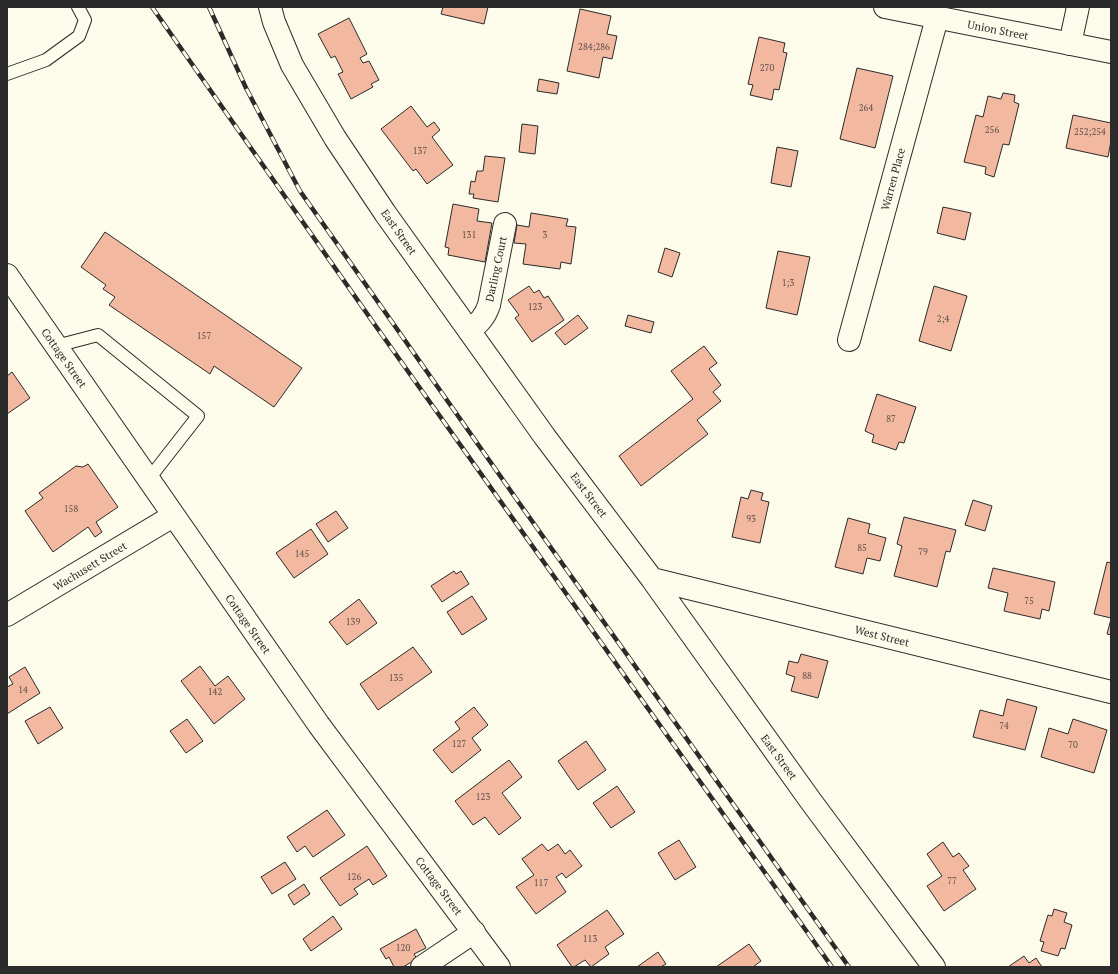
<svg xmlns="http://www.w3.org/2000/svg" width="1118" height="974" font-family="'PT Serif',serif">
  <style>
    .building { fill: #f2b8a0; stroke: #2b2b2b }
    .lines { fill: none; stroke-linecap: round; stroke-linejoin: round }
    .service-casing { stroke: #2b2b2b; stroke-width: 14 }
    .minor-casing { stroke: #2b2b2b; stroke-width: 24 }
    .tertiary-casing { stroke: #2b2b2b; stroke-width: 24 }
    .secondary-casing { stroke: #2b2b2b; stroke-width: 24 }
    .service { stroke: #fdfbea; stroke-width: 12 }
    .minor { stroke: #fdfbea; stroke-width: 22 }
    .tertiary { stroke: #fdfbea; stroke-width: 22 }
    .secondary { stroke: #fdfbea; stroke-width: 22 }
    .rail-casing { stroke: #2b2b2b; stroke-width: 4.5 }
    .rail { stroke: #fdfbea; stroke-width: 3; stroke-dasharray: 9; stroke-linecap: butt }
    .labels { text-anchor: middle; stroke-width: 3; stroke-linejoin: round; paint-order: stroke }
    .number-label { font-size: 9px; fill: #5d4e48 }
    .street-label { font-size: 11px; fill: #2b2b2b; stroke: #fdfbea }
  </style>
  <rect width="100%" height="100%" fill="#fdfbea"/>
  <path class="building" d="M443 7H488L484 24 441 14Z
    M580 9 611 16 607 34 617 36 612 59 603 57 599 78 567 71Z
    M349 18 367 54 360 58 363 63 369 61 379 80 371 84 373 87 351 99 338 74 343 72 335 56 331 58 318 34Z
    M759 37 785 43 783 52 787 53 779 90 774 89 772 100 750 95 753 85 748 84Z
    M857 68 893 76 875 148 840 139Z
    M539 79 559 83 557 94 537 91Z
    M1003 93 1015 95 1014 102 1019 104 1009 145 1003 144 994 177 985 174 986 167 964 162 976 115 983 117 988 96 1001 99Z
    M411 106 427 127 434 122 440 130 432 137 453 165 427 184 416 169 413 171 381 129Z
    M1073 115 1111 123V141L1108 157 1066 148Z
    M522 124 538 126 535 154 519 152Z
    M777 147 798 151 791 187 771 183Z
    M485 156 505 158 498 202 473 198 474 194H469L471 181 475 182 477 171H483Z
    M453 204 479 209 477 221 492 223 485 262 448 255 449 248 445 247Z
    M943 207 971 213 965 240 937 233Z
    M531 213 568 219 566 226 576 227 571 264 561 262 560 269 523 264 526 244 514 243 517 225 529 227Z
    M105 232 302 368 274 407 214 366 210 374 109 305 115 297 103 289 106 285 81 267Z
    M665 248 680 253 672 277 658 272Z
    M778 251 810 257 797 315 766 308Z
    M529 286 534 293 539 290 544 298 548 296 564 320 532 342 515 318 519 315 508 300Z
    M934 286 967 296 951 351 919 341Z
    M578 315 588 328 565 345 555 333Z
    M628 315 654 322 651 333 625 326Z
    M704 346 717 363 709 369 721 385 713 392 721 401 697 420 708 434 641 486 619 456 693 399 671 371Z
    M12 372 30 398 7 414V376Z
    M877 394 916 407 904 443 899 442 896 450 872 442 874 435 865 431Z
    M88 464 118 507 96 522 102 532 95 537 88 527 53 552 25 511 43 498 39 493 76 466 83 467Z
    M751 490 763 493 761 500 769 502 760 543 732 537 741 497 748 499Z
    M973 500 992 506 985 531 965 525Z
    M336 511 348 528 328 542 316 524Z
    M904 517 956 530 950 552 946 551 937 587 894 576 902 546 897 544Z
    M848 518 870 524 868 533 886 538 880 561 867 558 863 574 835 567Z
    M311 529 328 554 294 578 276 553Z
    M1107 562 1111 563V618L1094 614Z
    M993 568 1055 582 1049 611 1042 609 1040 619 1004 611 1008 593 988 588Z
    M454 571 456 574 461 571 469 584 442 602 431 586Z
    M472 596 487 619 462 635 447 612Z
    M359 599 377 623 347 645 329 622Z
    M1111 619V635L1107 634Z
    M413 647 432 672 378 710 360 684Z
    M801 654 828 661 818 698 791 691 795 677 786 674 789 661 798 663Z
    M200 666 215 686 228 676 245 699 214 724 181 681Z
    M25 667 40 693 7 714V687L13 684 9 677Z
    M1007 699 1037 707 1025 750 973 737 980 710 1003 716Z
    M50 707 63 728 38 744 25 721Z
    M474 707 488 725 472 738 481 750 452 773 433 750 460 729 455 722Z
    M187 719 203 741 186 753 170 731Z
    M1073 719 1107 730 1094 773 1041 757 1049 728 1068 734Z
    M586 741 606 770 578 790 558 761Z
    M509 760 522 777 502 793 521 818 499 835 485 817 473 825 455 801Z
    M617 786 635 812 611 828 593 803Z
    M327 810 345 835 313 857 305 846 297 852 287 837Z
    M679 840 696 867 675 880 658 853Z
    M943 842 953 857 959 853 969 866 963 870 976 889 944 911 927 886 942 876 927 854Z
    M542 844 548 851 558 844 565 854 570 850 582 866 566 878 562 873 556 877 566 892 536 914 516 887 534 875 522 859Z
    M367 846 387 876 373 885 369 879 354 889 358 894 340 906 320 878Z
    M285 862 296 879 272 894 261 877Z
    M304 884 310 894 294 905 288 895Z
    M1054 909 1067 913 1064 922 1072 925 1065 949 1061 948 1058 956 1041 951 1044 942 1040 941 1048 915 1052 916Z
    M607 910 624 934 605 947 609 954 591 967 585 960 574 967H572L557 945Z
    M333 916 342 929 311 951 303 939Z
    M416 929 426 948 414 954 417 959 403 967H394L389 957 386 959 380 949Z
    M749 944 761 961 753 967H716Z
    M658 952 666 964 662 966 663 967H637Z
    M1024 956 1029 963 1036 958 1042 967H1008Z"/>
  <g class="lines">
    <g class="service-casing">
      <path id="service" d="M7 74 46 60 79 36 85 20 78 7
        M56 346 98 335 198 416 148 480"/>
    </g>
    <g class="minor-casing">
      <path id="minor" d="M270 7 274 22 292 65 335 138 385 213 545 437 652 579 810 800 934 967
        M1070 44 1078 7
        M469 331C479 323 485 317 489 305L505 224
        M849 340 937 18
        M652 579 1111 692
        M422 967 474 932"/>
    </g>
    <g class="tertiary-casing">
      <path id="tertiary" d="M7 275 319 725 499 967
        M7 615 173 516"/>
    </g>
    <g class="secondary-casing">
      <path id="secondary" d="M885 7 1111 52"/>
    </g>
    <use href="#service" class="service"/>
    <use href="#minor" class="minor"/>
    <use href="#tertiary" class="tertiary"/>
    <use href="#secondary" class="secondary"/>
    <g class="rail-casing">
      <path id="rail" d="M152 7 375 325 832 967
        M209 7 246 88 300 191 522 507 849 967"/>
    </g>
    <use href="#rail" class="rail"/>
  </g>
  <g class="labels">
    <g class="number-label">
      <text x="594" y="50">284;286</text>
      <text x="767" y="71">270</text>
      <text x="866" y="111">264</text>
      <text x="992" y="133">256</text>
      <text x="1090" y="135">252;254</text>
      <text x="420" y="154">137</text>
      <text x="469" y="238">131</text>
      <text x="545" y="238">3</text>
      <text x="788" y="286">1;3</text>
      <text x="535" y="310">123</text>
      <text x="943" y="322">2;4</text>
      <text x="204" y="339">157</text>
      <text x="891" y="422">87</text>
      <text x="71" y="512">158</text>
      <text x="751" y="522">93</text>
      <text x="862" y="551">85</text>
      <text x="923" y="555">79</text>
      <text x="302" y="557">145</text>
      <text x="1029" y="604">75</text>
      <text x="353" y="625">139</text>
      <text x="807" y="679">88</text>
      <text x="396" y="681">135</text>
      <text x="23" y="693">14</text>
      <text x="215" y="695">142</text>
      <text x="1004" y="729">74</text>
      <text x="459" y="747">127</text>
      <text x="1073" y="748">70</text>
      <text x="483" y="800">123</text>
      <text x="354" y="880">126</text>
      <text x="952" y="884">77</text>
      <text x="541" y="886">117</text>
      <text x="590" y="942">113</text>
      <text x="403" y="951">120</text>
    </g>
    <g class="street-label">
      <text transform="translate(998 30) rotate(11)" y="4">Union Street</text>
      <text transform="translate(893 179) rotate(-75)" y="4">Warren Place</text>
      <text transform="translate(399 232) rotate(55)" y="4">East Street</text>
      <text transform="translate(496 269) rotate(-78)" y="4">Darling Court</text>
      <text transform="translate(64 358) rotate(55)" y="4">Cottage Street</text>
      <text transform="translate(589 495) rotate(53)" y="4">East Street</text>
      <text transform="translate(90 566) rotate(-31)" y="4">Wachusett Street</text>
      <text transform="translate(248 624) rotate(55)" y="4">Cottage Street</text>
      <text transform="translate(882 636) rotate(14)" y="4">West Street</text>
      <text transform="translate(779 757) rotate(54)" y="4">East Street</text>
      <text transform="translate(439 886) rotate(53)" y="4">Cottage Street</text>
    </g>
  </g>
  <rect width="1118" height="974" fill="none" stroke="#2b2b2b" stroke-width="16"/>
</svg>
